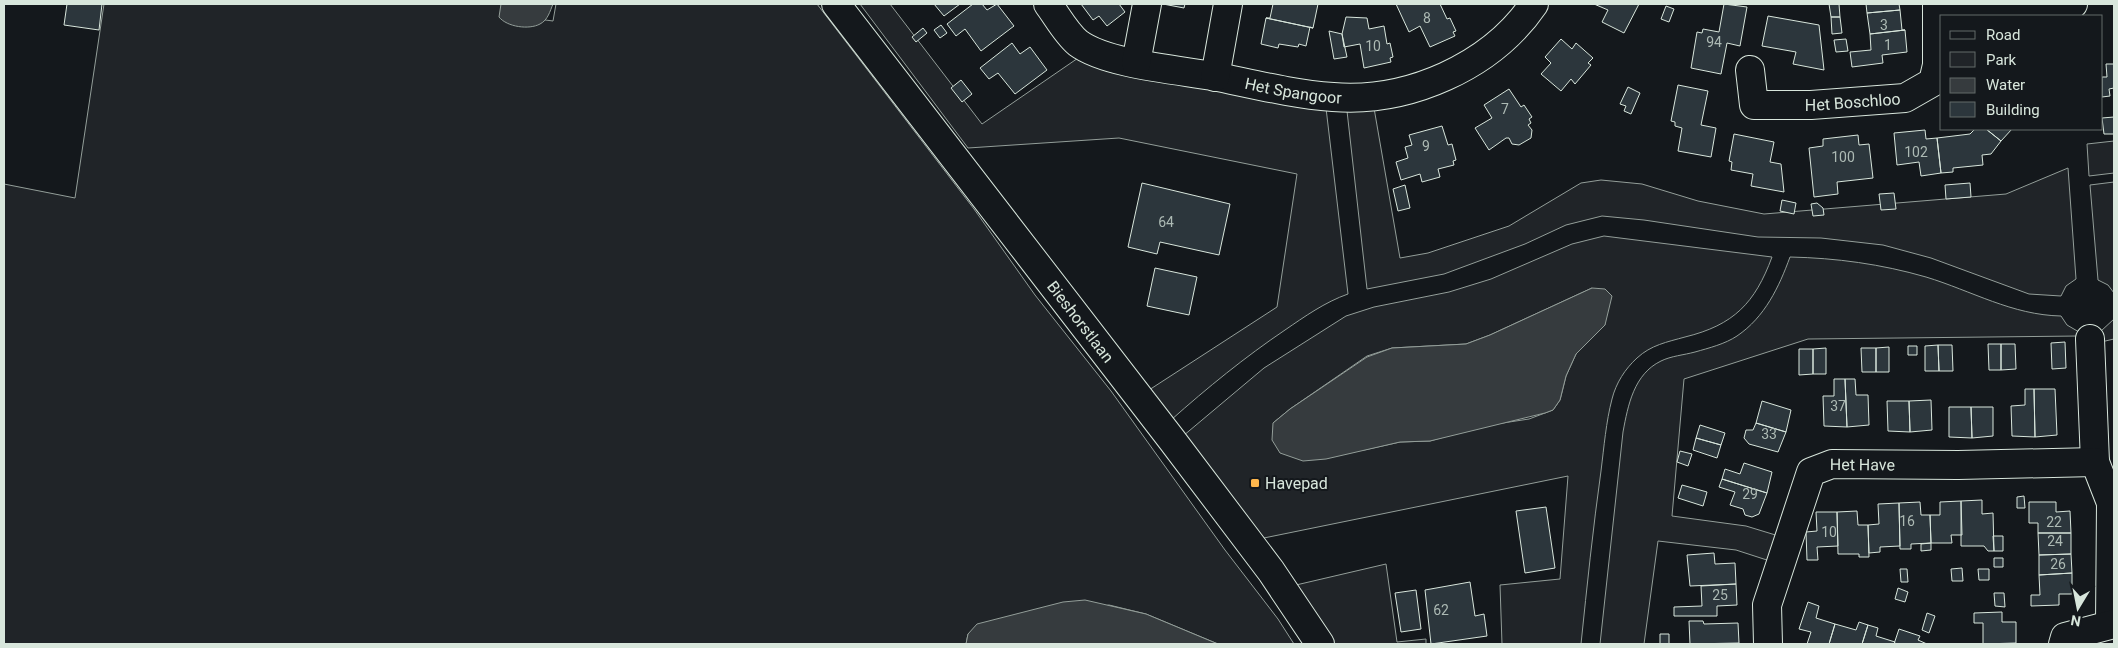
<svg xmlns="http://www.w3.org/2000/svg" width="2118" height="648" font-family="Roboto,sans-serif">
  <style>
    .green { fill: #202428; stroke: #939e99; fill-rule: evenodd }
    .water { fill: #363b3e; stroke: #939e99 }
    .building { fill: #2c363c; stroke: #d8e6dc }
    .lines { fill: none; stroke-linecap: round; stroke-linejoin: round }
    .minor-casing { stroke: #d8e6dc; stroke-width: 30 }
    .minor { stroke: #14181c; stroke-width: 28 }
    .poi-dot { fill: #ffb74d; stroke: #14181c; stroke-width: 2 }
    .labels { text-anchor: middle; stroke-width: 4; stroke-linejoin: round; paint-order: stroke }
    .number-label { font-size: 14px; fill: #adbab4 }
    .street-label { font-size: 16px; fill: #d8e6dc; stroke: #14181c }
    .poi-label { font-size: 16px; fill: #d8e6dc; stroke: #14181c; text-anchor: start }
  </style>
  <rect width="100%" height="100%" fill="#14181c"/>
  <path class="green" d="M104 4H511L515 16 553 21 556 4H817L974 209 1035 295 1111 391 1225 550 1278 619 1294 644H1218L1146 614 1109 605 968 634 966 644H4V184L75 198Z
    M860 4H890L982 124 1081 56 1326 108 1348 294C1325 302 1304 317 1285 330 1245 357 1207 388 1171 420L1149 390 1277 307 1297 174 1119 138 968 148Z
    M1374 108 1400 258 1428 253 1509 226 1581 183 1601 180 1642 184 1698 201 1764 214 2006 194 2068 168 2076 279 2066 286 2061 296 2029 294 1931 258 1883 245 1821 238 1758 237 1644 220 1602 216 1566 225 1525 244 1444 274 1367 289 1347 111Z
    M2114 141V173L2089 176 2087 144Z
    M2114 182V293L2108 285 2098 280 2090 185Z
    M1604 236 1772 257C1755 303 1734 325 1685 337 1667 342 1651 345 1637 358 1625 369 1616 383 1612 399 1606 422 1604 447 1601 471 1593 528 1587 586 1581 644H1502L1500 585 1560 579 1568 476 1259 539 1183 436 1264 368 1346 316 1374 307 1449 292 1491 279 1572 244ZM1592 288 1605 325 1576 354 1566 376 1560 400 1553 410 1529 419 1483 426 1430 441 1400 442 1364 450 1273 423 1290 409 1367 356 1392 348 1466 344 1490 335Z
    M1790 257C1836 258 1881 264 1926 277 1972 291 2012 315 2061 316L2067 325 2079 332V336L1808 339 1684 379 1672 516 1746 526 1782 537 1773 562 1736 550 1658 541 1644 644H1600L1623 432C1628 405 1634 374 1661 361 1671 356 1684 355 1695 352 1709 348 1725 344 1737 336 1765 317 1779 287 1790 257Z
    M2114 319V339L2101 342V331Z
    M1386 564 1397 642 1426 639V644H1334L1296 585Z"/>
  <path class="water" d="M501 4H553C550 11 548 20 540 24 529 30 507 27 499 17Z
    M1592 288 1605 289 1612 296 1605 325 1576 354 1566 376 1560 400 1553 410 1545 413 1430 441 1400 442 1326 459 1303 461 1280 453 1272 440 1273 423 1290 409 1367 357 1392 348 1466 344 1490 335Z
    M1085 600 1146 614 1218 644H966L968 634 977 624 1063 602Z"/>
  <path class="building" d="M67 4H102L99 30 64 25Z
    M934 4H960L944 16Z
    M973 4H982L987 10 997 4 1014 26 981 51 965 29 956 36 947 24Z
    M1081 4H1119L1125 12 1107 26 1099 16 1093 20Z
    M1163 4H1185L1184 8Z
    M1273 4H1318L1313 28 1266 18H1270Z
    M1396 4H1440L1447 19 1450 18 1456 31 1453 32 1455 36 1430 47 1420 26 1409 32Z
    M1594 4H1639L1624 33 1602 22 1608 10Z
    M1724 4 1747 7 1740 46 1727 43 1721 74 1691 68 1697 32 1702 33 1703 29 1719 32Z
    M1829 4H1839L1840 17H1831Z
    M1866 4H1899L1900 10 1867 13Z
    M1666 6 1674 9 1669 22 1661 19Z
    M1900 10 1902 30H1905L1870 34 1867 13Z
    M1768 16 1819 25 1824 70 1793 64 1796 52 1762 46Z
    M1346 17 1367 18 1369 29 1384 26 1387 44 1390 43 1393 57 1390 58 1391 62 1364 68 1360 44 1344 47 1342 34Z
    M1831 17H1840L1842 33 1832 34Z
    M1266 18 1313 28 1310 27 1306 46 1299 44 1298 47 1279 44 1278 48 1261 44Z
    M941 25 947 33 940 38 934 30Z
    M923 28 927 33 916 42 912 37Z
    M1905 30 1907 52 1882 55 1883 63 1852 67 1850 52 1871 50 1870 34Z
    M1329 31 1342 34 1347 57 1334 59Z
    M1561 39 1572 49 1576 43 1593 58 1588 63 1591 65 1575 84 1571 79 1561 91 1541 74 1551 63 1545 57Z
    M1846 39 1848 51 1836 52 1834 40Z
    M1012 43 1020 54 1030 47 1047 70 1015 94 998 73 989 79 980 68Z
    M2106 64H2114V88L2109 89 2110 96 2102 97V77H2107Z
    M961 80 972 94 962 102 951 88Z
    M1678 85 1708 91 1701 125 1716 128 1711 157 1678 151 1682 128 1675 126V122L1671 121Z
    M1628 87 1640 93 1631 114 1624 111 1626 106 1620 104Z
    M1509 89 1521 107 1524 105 1532 117 1529 119 1531 123 1528 125 1532 130 1531 138 1519 145 1512 144 1509 138H1506L1489 150 1475 128 1492 118 1484 105Z
    M2114 117V134H2104L2102 118Z
    M1442 126 1448 145 1452 144 1456 160 1453 161 1454 165 1438 169 1440 177 1422 182 1420 174 1401 180 1396 162 1408 158 1405 147 1412 145 1409 135Z
    M1975 129H1986L2001 141 1991 154 1982 155 1983 165 1953 168V172L1941 173 1937 138 1970 134Z
    M1986 129H2012L2001 141Z
    M1925 130 1926 139 1937 138 1941 173 1921 176 1919 162 1897 165 1894 133Z
    M1734 134 1774 142 1770 162 1781 164 1784 192 1751 186 1753 174 1731 170 1732 162 1729 161Z
    M1858 135 1859 145 1869 144 1873 178 1837 182 1838 194 1814 197 1809 148 1823 146V139Z
    M1142 183 1230 204 1219 255 1160 242 1157 254 1128 247Z
    M1970 183 1971 197 1946 199 1945 185Z
    M1405 185 1410 208 1398 211 1393 189Z
    M1894 193 1896 209 1881 210 1879 194Z
    M1782 200 1796 203 1794 214 1780 211Z
    M1817 203 1823 208 1824 215 1813 216 1811 204Z
    M1155 268 1197 277 1189 315 1147 306Z
    M2065 342 2066 368 2052 369 2051 343Z
    M1988 344H2001V370H1989Z
    M2001 344H2015L2016 369 2001 370Z
    M1938 345H1952L1953 371H1939Z
    M1938 345 1939 371H1925V346Z
    M1908 346H1917V355H1908Z
    M1889 347V372H1876V348Z
    M1826 348V374H1813V349Z
    M1861 348H1876V372H1862Z
    M1799 349H1813V374L1799 375Z
    M1834 379H1845L1847 427 1824 426 1823 396H1834Z
    M1845 379H1855L1856 395H1868L1869 425 1847 427Z
    M2025 389H2034L2035 437 2012 436 2011 406 2025 405Z
    M2034 389H2055L2057 435 2035 437Z
    M1931 400 1932 430 1910 432 1909 401Z
    M1762 401 1791 410 1786 432 1756 423Z
    M1887 401H1909L1910 432 1888 431Z
    M1949 407H1971L1972 438 1949 437Z
    M1971 407H1993V436L1972 438Z
    M1756 423 1786 432 1778 452 1749 444 1744 438 1746 430H1753Z
    M1700 425 1725 433 1721 445 1696 438Z
    M1696 438 1721 445 1717 458 1693 450Z
    M1680 451 1692 454 1688 466 1677 462Z
    M1744 463 1772 472 1767 493 1722 479 1725 469 1740 474Z
    M1722 479 1767 493 1759 514 1752 517 1745 515 1743 509 1730 505 1735 492 1719 487Z
    M1682 485 1707 492 1703 506 1678 498Z
    M2024 496 2025 508H2017V497Z
    M1982 500V514L1993 513 1994 551H1988L1984 546H1961V501Z
    M1961 501 1962 535H1951L1952 543H1931L1930 515H1940V502Z
    M1920 502 1921 515H1930L1931 543 1911 544V549H1900L1899 503Z
    M2029 502H2056V512L2070 511 2071 533H2038V523H2029Z
    M1899 503 1900 546 1880 547V552L1869 553 1868 525 1879 524 1878 504Z
    M1546 507 1555 568 1525 573 1516 511Z
    M1857 511 1858 525H1868L1869 557H1859V554H1838L1837 512Z
    M1816 512H1837L1838 546 1817 547 1818 560H1807L1806 532 1817 531Z
    M2038 533H2071V554L2039 555Z
    M1993 536H2003V551H1994Z
    M1931 543V550L1921 551V544Z
    M1714 553 1715 564 1735 563 1736 584 1690 586 1687 555Z
    M2071 554 2072 573 2039 575V555Z
    M1994 558H2003V567H1994Z
    M1962 568 1963 581H1952L1951 569Z
    M1900 569H1907L1908 582H1901Z
    M1978 569H1989V580H1979Z
    M2072 573V594H2059V605L2031 606V595H2040L2039 575Z
    M1470 582 1475 616 1484 614 1487 636 1431 644 1425 590Z
    M1736 584 1737 605 1717 606V616H1674V607L1702 606 1701 586Z
    M1898 588 1908 592 1905 602 1895 599Z
    M1416 590 1421 629 1401 632 1395 593Z
    M1994 593H2004L2005 607 1995 606Z
    M1808 602 1819 606 1816 618 1835 624 1829 644H1807L1811 632 1799 629Z
    M2002 612V622H2016V643L1983 644V623H1974V613Z
    M1927 613 1935 616 1929 633 1922 630Z
    M1689 621H1703L1704 624 1738 623 1739 643 1690 644Z
    M1859 622 1868 625 1862 644H1829L1835 624 1856 630Z
    M1868 625 1878 628 1876 636 1895 642 1894 644H1862Z
    M1899 629 1920 636 1918 640 1927 644H1894Z
    M1660 634H1669V644H1660Z"/>
  <g class="lines">
    <g class="minor-casing">
      <g id="minor">
        <path id="s1" d="M836 4 1172 440 1271 571 1320 644"/>
        <path id="s2" d="M1048 4C1057 16 1066 33 1078 43 1106 64 1178 70 1213 76 1253 84 1292 94 1333 97 1408 103 1491 67 1534 4"/>
        <path d="M1938 16 2073 4"/>
        <path d="M1136 63 1147 4"/>
        <path id="s3" d="M1750 70 1754 105H1811L1905 98 1933 82 1937 65V4"/>
        <path d="M1215 77 1228 4"/>
        <path d="M2090 339 2095 462"/>
        <path id="s4" d="M1768 644 1767 605 1811 472 1832 464 1958 465 2095 462 2111 503 2110 624"/>
        <path d="M2063 644 2065 637 2114 624"/>
      </g>
    </g>
    <use href="#minor" class="minor"/>
  </g>
  <rect class="poi-dot" x="1250" y="478" width="10" height="10" rx="2.5"/>
  <g class="labels">
    <g class="number-label">
      <text x="1427" y="23">8</text>
      <text x="1884" y="30">3</text>
      <text x="1714" y="47">94</text>
      <text x="1888" y="50">1</text>
      <text x="1373" y="51">10</text>
      <text x="1505" y="114">7</text>
      <text x="1426" y="151">9</text>
      <text x="1916" y="157">102</text>
      <text x="1843" y="162">100</text>
      <text x="1166" y="227">64</text>
      <text x="1838" y="411">37</text>
      <text x="1769" y="439">33</text>
      <text x="1750" y="499">29</text>
      <text x="1907" y="526">16</text>
      <text x="2054" y="527">22</text>
      <text x="1829" y="537">10</text>
      <text x="2055" y="546">24</text>
      <text x="2058" y="569">26</text>
      <text x="1720" y="600">25</text>
      <text x="1441" y="615">62</text>
    </g>
    <g class="street-label">
      <text dy="6" stroke="none"><textPath href="#s2" startOffset="271">Het Spangoor</textPath></text>
      <text dy="6" stroke="none"><textPath href="#s3" startOffset="134">Het Boschloo</textPath></text>
      <text dy="6" stroke="none"><textPath href="#s1" startOffset="401">Bieshorstlaan</textPath></text>
      <text dy="6" stroke="none"><textPath href="#s4" startOffset="232">Het Have</textPath></text>
    </g>
    <g class="poi-label">
      <text x="1265" y="489">Havepad</text>
    </g>
  </g>
  <rect width="2118" height="648" fill="none" stroke="#d8e6dc" stroke-width="10"/>
  <rect x="1940" y="15" width="162" height="115" fill="#14181c" stroke="#626a69"/>
  <rect x="1950" y="31" width="25" height="8" fill="#14181c" stroke="#626a69"/>
  <text x="1986" y="40" font-size="15" fill="#d8e6dc">Road</text>
  <rect x="1950" y="52" width="25" height="15" fill="#202428" stroke="#626a69"/>
  <text x="1986" y="65" font-size="15" fill="#d8e6dc">Park</text>
  <rect x="1950" y="78" width="25" height="15" fill="#363b3e" stroke="#626a69"/>
  <text x="1986" y="90" font-size="15" fill="#d8e6dc">Water</text>
  <rect x="1950" y="102" width="25" height="15" fill="#2c363c" stroke="#626a69"/>
  <text x="1986" y="115" font-size="15" fill="#d8e6dc">Building</text>
  <g transform="translate(2078 608) rotate(190)" stroke="#14181c" stroke-width="4" paint-order="stroke">
  <path d="M0-4L9 19L0 12L-9 19Z" fill="#d8e6dc"/>
  <text y="-8" font-size="14" font-weight="bold" text-anchor="middle" fill="#d8e6dc">N</text>
  </g>
</svg>
